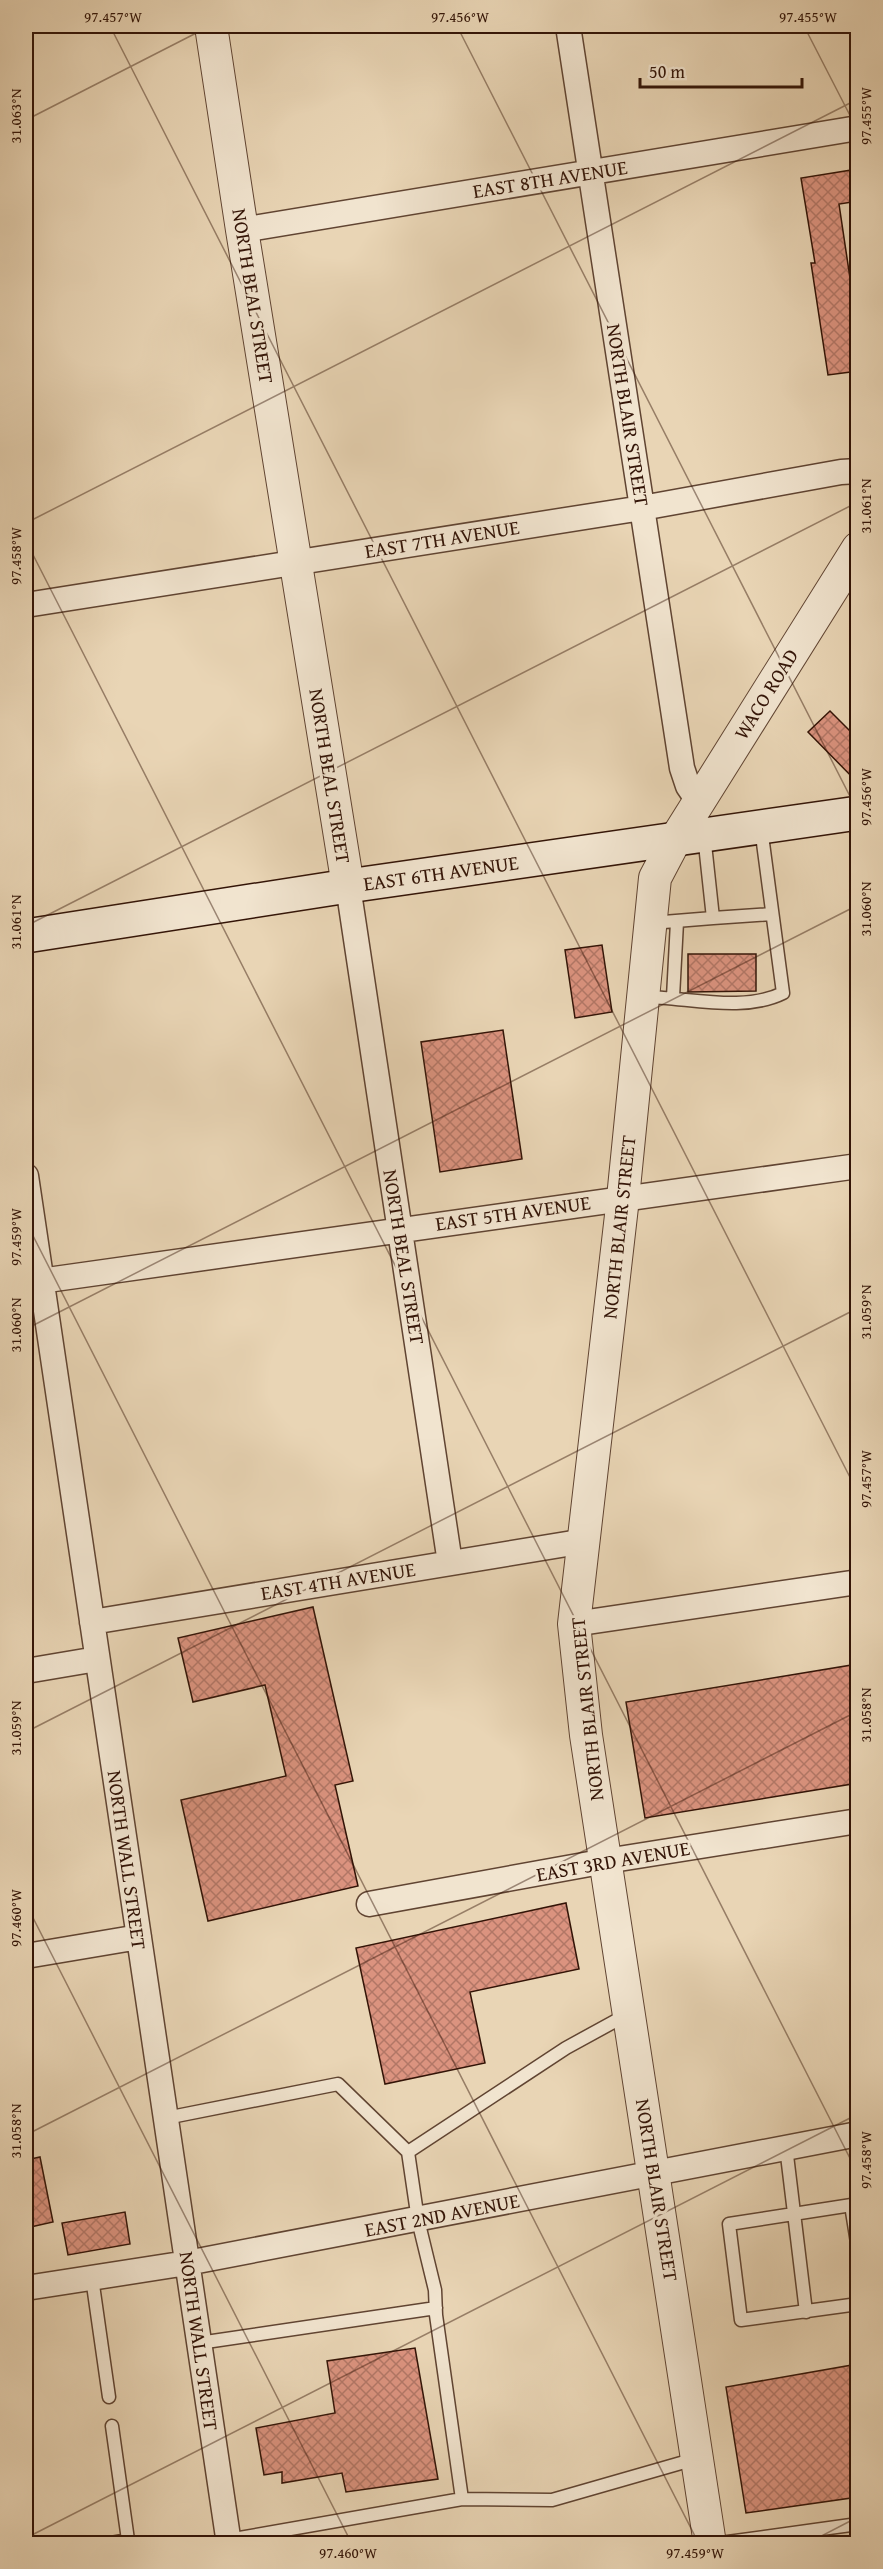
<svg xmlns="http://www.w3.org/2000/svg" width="883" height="2569" font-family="'Gentium Book Plus',serif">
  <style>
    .building { fill: url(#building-cross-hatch); stroke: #331407; stroke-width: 1.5 }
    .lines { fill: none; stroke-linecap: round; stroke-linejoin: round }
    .service-casing { stroke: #604432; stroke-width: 15 }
    .minor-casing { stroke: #604432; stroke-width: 27 }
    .tertiary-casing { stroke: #604432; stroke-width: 34 }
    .secondary-casing { stroke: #331407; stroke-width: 36 }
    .service { stroke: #f1e4cf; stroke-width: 12 }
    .minor { stroke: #f1e4cf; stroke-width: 24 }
    .tertiary { stroke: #f1e4cf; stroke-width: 32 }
    .secondary { stroke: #f1e4cf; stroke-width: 33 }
    .ticks { fill: none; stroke: #331407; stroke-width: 1.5; stroke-opacity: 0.45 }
    .labels { text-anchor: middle; stroke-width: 6; stroke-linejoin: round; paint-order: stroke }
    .street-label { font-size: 20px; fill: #331407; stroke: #f1e4cf }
    .neatline { fill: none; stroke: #331407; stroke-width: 2 }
    .ticks-label { font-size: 15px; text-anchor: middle; fill: #331407 }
  </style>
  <defs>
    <pattern id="building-cross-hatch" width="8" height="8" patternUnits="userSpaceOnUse" patternTransform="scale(1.5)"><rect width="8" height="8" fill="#db937f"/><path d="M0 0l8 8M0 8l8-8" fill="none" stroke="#b27766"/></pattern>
  </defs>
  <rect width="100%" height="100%" fill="#e9d5b5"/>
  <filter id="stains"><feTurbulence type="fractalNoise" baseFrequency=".00333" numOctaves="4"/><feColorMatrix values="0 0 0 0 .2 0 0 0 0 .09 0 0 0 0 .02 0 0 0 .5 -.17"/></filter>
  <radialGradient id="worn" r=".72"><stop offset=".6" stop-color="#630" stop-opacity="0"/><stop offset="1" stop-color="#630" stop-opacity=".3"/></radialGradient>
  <path class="building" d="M858 169V201L839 204 858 332V371L828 375 811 263H815L801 178Z
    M830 711 858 739V783L808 732Z
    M602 945 612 1012 575 1018 565 950Z
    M688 954H756V991L688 992Z
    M503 1030 522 1159 440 1172 421 1042Z
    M313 1607 353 1781 335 1785 358 1886 208 1921 181 1800 286 1776 265 1685 193 1702 178 1638Z
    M858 1664V1783L645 1818 626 1702Z
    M566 1903 579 1969 470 1992 485 2063 385 2084 356 1948Z
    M40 2157 53 2222 26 2228V2160Z
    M125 2212 130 2244 68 2255 62 2223Z
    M415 2348 438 2479 346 2492 342 2473 282 2483V2472L264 2475 256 2428 335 2413 327 2361Z
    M858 2364V2497L746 2513 726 2387Z"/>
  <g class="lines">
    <g class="service-casing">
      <path id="service" d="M704 835 713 918 772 914
        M651 923 713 918
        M644 997C687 997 743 1013 783 993L761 828
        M673 997 677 922
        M166 2118 338 2084 408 2152
        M786 2147 806 2312
        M858 2204 729 2224 741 2320 858 2304
        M851 2205 858 2249
        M92 2278 109 2397
        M199 2343 436 2308
        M112 2426 128 2540
        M462 2499 552 2500 695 2459
        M228 2540 462 2499 436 2315 435 2290 418 2220 408 2152 566 2048 628 2014
        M106 2544 128 2540V2544
        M713 2544 858 2524"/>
    </g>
    <g class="minor-casing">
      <path id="minor" d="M568 26 682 768 688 786 699 802
        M242 230 858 128
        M26 605 642 508 841 472 858 471
        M348 886 450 1563
        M26 1176 229 2544
        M26 1283 858 1166
        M92 1622 585 1541
        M574 1624 858 1582
        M26 1671 97 1659
        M369 1904 606 1861 858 1821
        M26 1956 139 1937
        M26 2288 187 2263 858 2134"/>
    </g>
    <g class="tertiary-casing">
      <path id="tertiary" d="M211 26 242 230 348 886
        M710 2544 586 1735 574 1624 623 1198 655 878 675 840 858 548"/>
    </g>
    <g class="secondary-casing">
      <path id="secondary" d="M26 936 348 886 858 813"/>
    </g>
    <use href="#service" class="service"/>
    <use href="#minor" class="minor"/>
    <use href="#tertiary" class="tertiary"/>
    <use href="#secondary" class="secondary"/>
  </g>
  <path class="ticks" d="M110 26 858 1493M457 26 858 812M804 26 858 131M26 120 210 26M26 523 858 99M26 541 858 2174M26 926 858 502M26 1222 699 2544M26 1329 858 905M26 1732 858 1308M26 1904 352 2544M26 2135 858 1711M26 2538 858 2114M806 2544 858 2517"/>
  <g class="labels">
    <g class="street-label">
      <text transform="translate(550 179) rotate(-9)" y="7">EAST 8TH AVENUE</text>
      <text transform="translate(253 296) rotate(81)" y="7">NORTH BEAL STREET</text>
      <text transform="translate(628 415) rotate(81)" y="7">NORTH BLAIR STREET</text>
      <text transform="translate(442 539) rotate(-9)" y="7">EAST 7TH AVENUE</text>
      <text transform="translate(766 694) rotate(-58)" y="7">WACO ROAD</text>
      <text transform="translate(330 776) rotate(81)" y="7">NORTH BEAL STREET</text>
      <text transform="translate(441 873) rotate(-8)" y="7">EAST 6TH AVENUE</text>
      <text transform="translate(513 1213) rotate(-8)" y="7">EAST 5TH AVENUE</text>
      <text transform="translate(619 1227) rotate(-84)" y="7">NORTH BLAIR STREET</text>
      <text transform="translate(404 1257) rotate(81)" y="7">NORTH BEAL STREET</text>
      <text transform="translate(338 1581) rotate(-9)" y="7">EAST 4TH AVENUE</text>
      <text transform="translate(587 1709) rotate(-96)" y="7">NORTH BLAIR STREET</text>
      <text transform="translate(127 1860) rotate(82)" y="7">NORTH WALL STREET</text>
      <text transform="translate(613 1861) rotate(-10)" y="7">EAST 3RD AVENUE</text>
      <text transform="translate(657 2190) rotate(81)" y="7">NORTH BLAIR STREET</text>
      <text transform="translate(442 2215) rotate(-11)" y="7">EAST 2ND AVENUE</text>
      <text transform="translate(199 2341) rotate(82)" y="7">NORTH WALL STREET</text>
    </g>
  </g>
  <rect width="883" height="2569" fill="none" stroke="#e9d5b5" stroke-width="66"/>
  <path d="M640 78v9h162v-9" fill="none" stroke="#331407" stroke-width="3"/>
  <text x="649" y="78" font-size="18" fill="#331407" stroke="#f1e4cf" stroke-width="4.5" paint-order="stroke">50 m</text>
  <rect x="33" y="33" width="817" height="2503" class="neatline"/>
  <g class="ticks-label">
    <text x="113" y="22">97.457°W</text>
    <text x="460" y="22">97.456°W</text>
    <text x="808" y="22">97.455°W</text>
    <text transform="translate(16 116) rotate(-90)" y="5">31.063°N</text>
    <text transform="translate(866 116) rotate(-90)" y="5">97.455°W</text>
    <text transform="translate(866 506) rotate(-90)" y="5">31.061°N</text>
    <text transform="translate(16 556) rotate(-90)" y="5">97.458°W</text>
    <text transform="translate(866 797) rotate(-90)" y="5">97.456°W</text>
    <text transform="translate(866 909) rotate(-90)" y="5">31.060°N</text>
    <text transform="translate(16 922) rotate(-90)" y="5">31.061°N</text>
    <text transform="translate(16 1237) rotate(-90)" y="5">97.459°W</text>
    <text transform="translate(866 1312) rotate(-90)" y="5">31.059°N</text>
    <text transform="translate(16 1325) rotate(-90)" y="5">31.060°N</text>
    <text transform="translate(866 1479) rotate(-90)" y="5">97.457°W</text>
    <text transform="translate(866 1715) rotate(-90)" y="5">31.058°N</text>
    <text transform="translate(16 1728) rotate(-90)" y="5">31.059°N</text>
    <text transform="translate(16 1918) rotate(-90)" y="5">97.460°W</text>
    <text transform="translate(16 2131) rotate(-90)" y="5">31.058°N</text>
    <text transform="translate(866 2160) rotate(-90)" y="5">97.458°W</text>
    <text x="348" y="2558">97.460°W</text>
    <text x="695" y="2558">97.459°W</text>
  </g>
  <rect width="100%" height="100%" filter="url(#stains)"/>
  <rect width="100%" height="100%" fill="url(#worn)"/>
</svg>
